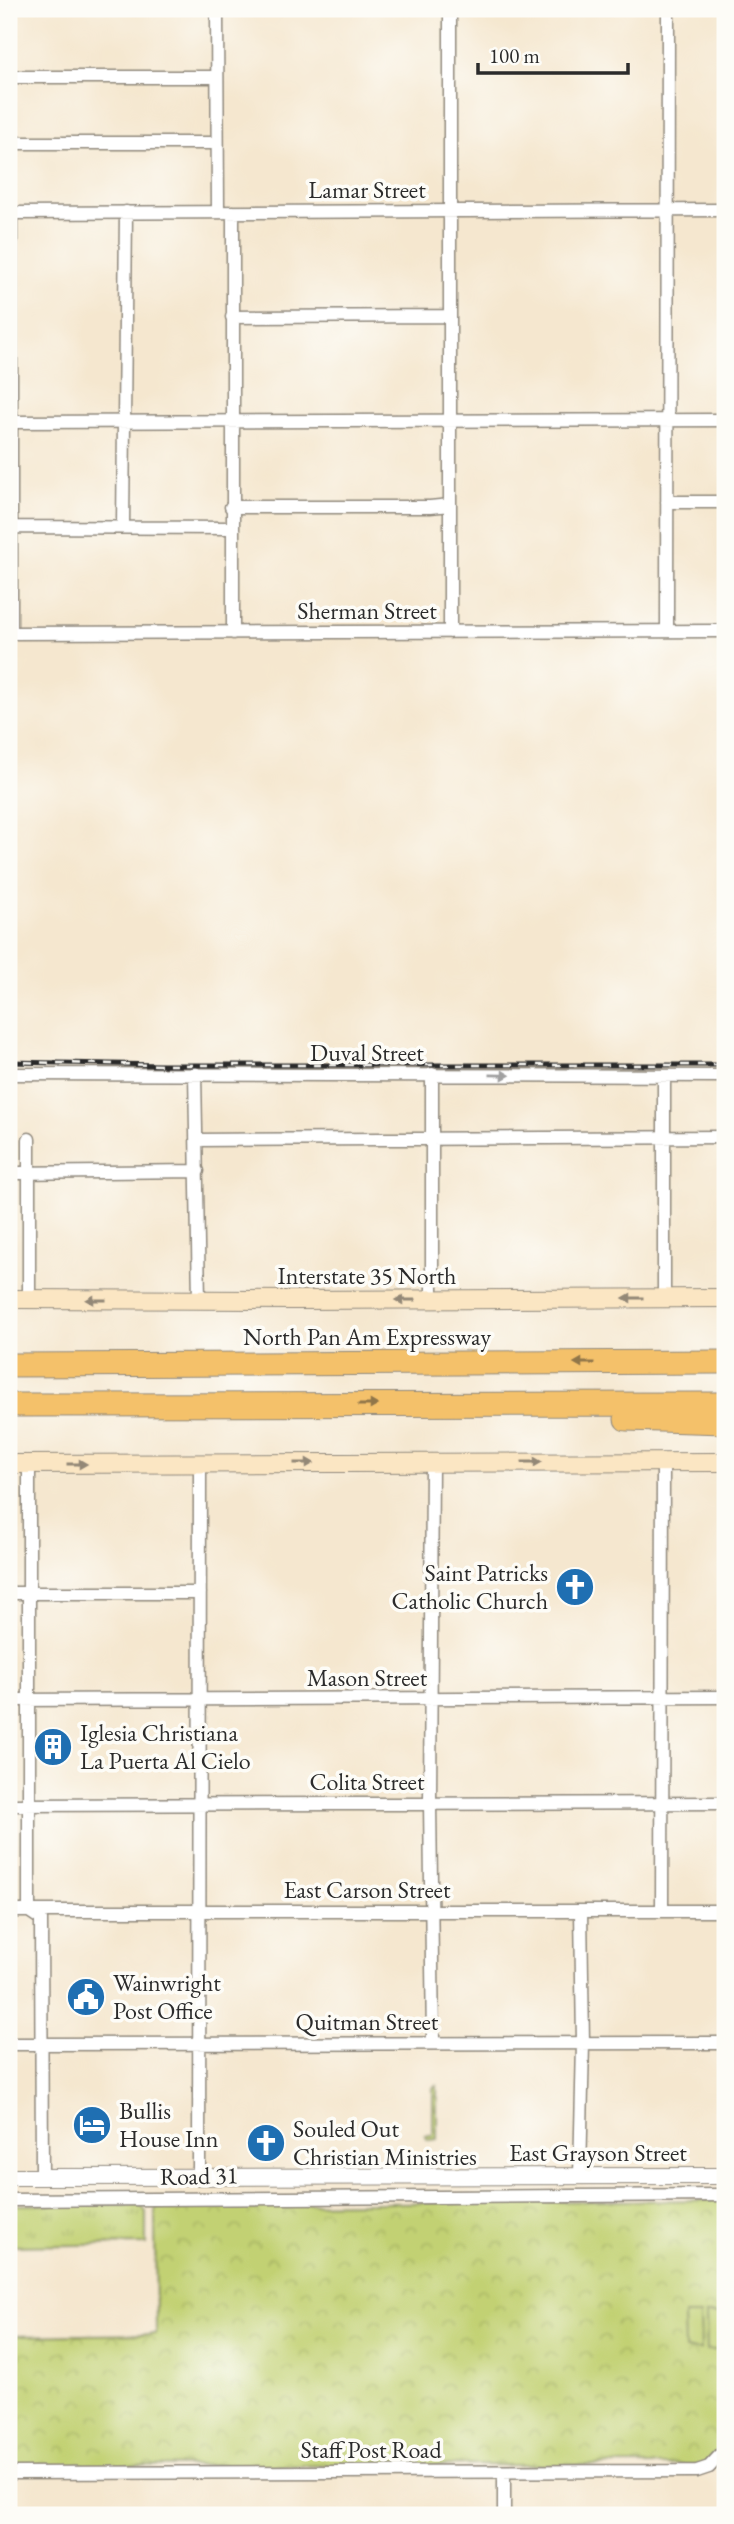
<svg xmlns="http://www.w3.org/2000/svg" width="734" height="2524" font-family="'EB Garamond',serif">
  <style>
    .grass { fill: url(#grass-tufts); stroke: #767e4f; stroke-width: 2 }
    .park { fill: url(#park-crowns); stroke: #767e4f; stroke-width: 2 }
    .pitch { fill: #c2d173; stroke: #767e4f; stroke-width: 2 }
    .lines { fill: none; stroke-linecap: round; stroke-linejoin: round }
    .minor-casing { stroke: #90897d; stroke-width: 15 }
    .tertiary-casing { stroke: #90897d; stroke-width: 18 }
    .secondary-casing { stroke: #90897d; stroke-width: 20 }
    .motorway-casing { stroke: #90897d; stroke-width: 25 }
    .minor { stroke: #fff; stroke-width: 12 }
    .tertiary { stroke: #fff; stroke-width: 16 }
    .secondary { stroke: #fbe6c3; stroke-width: 18 }
    .motorway { stroke: #f4c16a; stroke-width: 23 }
    .rail-casing { stroke: #2b2b2b; stroke-width: 5 }
    .rail { stroke: #fdfcf7; stroke-width: 2.5; stroke-dasharray: 8; stroke-linecap: butt }
    .oneway { fill: #a0a0a0 }
    .oneway2 { fill: #938877 }
    .oneway3 { fill: #90764a }
    .labels { text-anchor: middle; stroke-width: 7; stroke-linejoin: round; paint-order: stroke }
    .street-label { font-size: 24px; fill: #2b2b2b; stroke: #fdfcf7 }
    .poi-label { font-size: 24px; fill: #2b2b2b; stroke: #fdfcf7; text-anchor: start }
  </style>
  <defs>
    <pattern id="grass-tufts" width="24" height="20" patternUnits="userSpaceOnUse" patternTransform="scale(1.75)"><rect width="24" height="20" fill="#c2d173"/><path d="M3 7l-1-3M5 7V3M7 7l1-3M15 17l-1-3M17 17v-4M19 17l1-3" fill="none" stroke="#a7b464"/></pattern>
    <pattern id="park-crowns" width="20" height="18" patternUnits="userSpaceOnUse" patternTransform="scale(1.75)"><rect width="20" height="18" fill="#c2d173"/><path d="M2 6a3 3 0 1 1 6 0M12 15a3 3 0 1 1 6 0" fill="none" stroke="#a7b464"/></pattern>
  </defs>
  <rect width="100%" height="100%" fill="#fdfcf7"/>
  <filter id="ink" filterUnits="userSpaceOnUse"><feTurbulence type="fractalNoise" baseFrequency=".0143" numOctaves="2"/><feDisplacementMap in="SourceGraphic" scale="14" xChannelSelector="R" yChannelSelector="G"/><feConvolveMatrix kernelMatrix="1 2 1 2 8 2 1 2 1" color-interpolation-filters="sRGB"/></filter>
  <filter id="wash" filterUnits="userSpaceOnUse"><feTurbulence type="fractalNoise" baseFrequency=".00686" numOctaves="4" result="noise"/><feDisplacementMap in="SourceGraphic" scale="28" xChannelSelector="R" yChannelSelector="G"/><feGaussianBlur stdDeviation="1.57" result="paint"/><feColorMatrix in="noise" values="0 0 0 0 0 0 0 0 0 0 0 0 0 0 0 0 0 1.4 0 .05"/><feComposite in="paint" operator="in"/></filter>
  <g filter="url(#wash)">
    <rect width="100%" height="100%" fill="#f5e7cf"/>
    <path class="grass" d="M437 2085V2139L428 2140 425 2135H433V2088Z
      M140 2204 146 2212V2244L9 2246V2205Z"/>
    <path class="park" d="M725 2200V2443L703 2465 9 2466V2336L156 2334 155 2212 156 2207 160 2205Z"/>
    <path class="pitch" d="M706 2314H722V2350H707Z
      M684 2315H700L701 2350H685Z"/>
  </g>
  <g filter="url(#ink)">
    <g class="lines">
      <g class="minor-casing">
        <path id="minor" d="M217 9 218 212
          M9 77H217
          M9 143H217
          M11 212V633
          M233 212V633
          M9 213 725 210
          M232 317 450 316
          M9 422 725 420
          M667 502H725
          M231 507H430L450 505
          M9 527 232 528
          M123 527 126 212
          M667 631 668 9
          M450 632V9
          M9 633 725 631
          M195 1073 199 1300
          M9 1074 725 1076
          M432 1074V1300
          M29 1139V1299
          M197 1140 725 1137
          M9 1173 198 1171
          M664 1298V1076
          M432 1462 430 1803 433 2042
          M29 1464V1911L41 1919 42 2177
          M9 1593H200
          M9 1700 725 1697
          M9 1805 725 1803
          M9 1911H725
          M662 1911 663 1462
          M9 2044 725 2043
          M580 2175 583 2043 581 1911
          M199 2176 200 1464
          M9 2200 725 2195
          M9 2473 697 2471 709 2467 725 2450
          M504 2515V2472"/>
      </g>
      <g class="tertiary-casing">
        <path id="tertiary" d="M9 2177 725 2176"/>
      </g>
      <g class="secondary-casing">
        <path id="secondary" d="M9 1299 293 1300 725 1298
          M9 1464 725 1462"/>
      </g>
      <g class="motorway-casing">
        <path id="motorway" d="M9 1365 725 1362
          M9 1405 725 1404
          M626 1419 725 1422"/>
      </g>
      <use href="#minor" class="minor"/>
      <use href="#tertiary" class="tertiary"/>
      <use href="#secondary" class="secondary"/>
      <use href="#motorway" class="motorway"/>
      <g class="rail-casing">
        <path id="rail" d="M9 1062 163 1065H725"/>
      </g>
      <use href="#rail" class="rail"/>
    </g>
    <defs><path id="oneway-solid" d="M-6-.8H1V-3.2L6.5 0L1 3.2V.8H-6Z" transform="scale(1.75)"/></defs>
    <use class="oneway" href="#oneway-solid" transform="translate(500 1075) rotate(1)"/>
    <g class="oneway2">
      <use href="#oneway-solid" transform="translate(633 1298) rotate(180)"/>
      <use href="#oneway-solid" transform="translate(96 1300) rotate(-180)"/>
      <use href="#oneway-solid" transform="translate(405 1300) rotate(180)"/>
      <use href="#oneway-solid" transform="translate(532 1462)"/>
      <use href="#oneway-solid" transform="translate(304 1463)"/>
      <use href="#oneway-solid" transform="translate(77 1464)"/>
    </g>
    <g class="oneway3">
      <use href="#oneway-solid" transform="translate(584 1363) rotate(180)"/>
      <use href="#oneway-solid" transform="translate(368 1405)"/>
    </g>
  </g>
  <defs>
    <g id="church-disc" transform="scale(2.0125)"><circle r="9.5" fill="#1f6fb2" stroke="#fdfcf7"/><path d="M-1.2-6h2.4v3.5h3.3v2.4h-3.3V6h-2.4V-.1h-3.3v-2.4h3.3Z" fill="#fff"/></g>
    <g id="building-disc" transform="scale(2.0125)"><circle r="9.5" fill="#1f6fb2" stroke="#fdfcf7"/><path d="M-4-6H4V6H1V3H-1V6H-4ZM-2.5-4.3h1.7v1.8h-1.7ZM.8-4.3h1.7v1.8H.8ZM-2.5-1h1.7V.8h-1.7ZM.8-1h1.7V.8H.8Z" fill="#fff"/></g>
    <g id="civic-disc" transform="scale(2.0125)"><circle r="9.5" fill="#1f6fb2" stroke="#fdfcf7"/><path d="M-.6-6.5H3V-4.5H.6V-3L4-1V1h2V6H-6V1h2V-1L-.6-3ZM-1.2 2.5V6h2.4V2.5Z" fill="#fff"/></g>
    <g id="hotel-disc" transform="scale(2.0125)"><circle r="9.5" fill="#1f6fb2" stroke="#fdfcf7"/><path d="M-6-4.5h1.5V1H6V5H4.5V3h-9V5H-6ZM-4 0a1.8 1.8 0 1 1 3.6 0ZM.5 0V-2.5h3Q6-2.5 6 0Z" fill="#fff"/></g>
  </defs>
  <g fill-rule="evenodd">
    <use href="#church-disc" x="575" y="1587"/>
    <use href="#building-disc" x="53" y="1747"/>
    <use href="#civic-disc" x="86" y="1997"/>
    <use href="#hotel-disc" x="92" y="2125"/>
    <use href="#church-disc" x="266" y="2143"/>
  </g>
  <g class="labels">
    <g class="street-label">
      <text x="367" y="198">Lamar Street</text>
      <text x="367" y="619">Sherman Street</text>
      <text x="367" y="1061">Duval Street</text>
      <text x="367" y="1284">Interstate 35 North</text>
      <text x="367" y="1345">North Pan Am Expressway</text>
      <text x="367" y="1686">Mason Street</text>
      <text x="367" y="1790">Colita Street</text>
      <text x="367" y="1898">East Carson Street</text>
      <text x="367" y="2030">Quitman Street</text>
      <text x="598" y="2161">East Grayson Street</text>
      <text transform="translate(199 2176) rotate(-1)" y="8">Road 31</text>
      <text x="371" y="2458">Staff Post Road</text>
    </g>
    <g class="poi-label">
      <text x="548" y="1581" text-anchor="end">Saint Patricks<tspan x="548" dy="28">Catholic Church</tspan></text>
      <text x="80" y="1741">Iglesia Christiana<tspan x="80" dy="28">La Puerta Al Cielo</tspan></text>
      <text x="113" y="1991">Wainwright<tspan x="113" dy="28">Post Office</tspan></text>
      <text x="119" y="2119">Bullis<tspan x="119" dy="28">House Inn</tspan></text>
      <text x="293" y="2137">Souled Out<tspan x="293" dy="28">Christian Ministries</tspan></text>
    </g>
  </g>
  <rect width="734" height="2524" fill="none" stroke="#fdfcf7" stroke-width="35"/>
  <path d="M478 63v10h150v-10" fill="none" stroke="#2b2b2b" stroke-width="3.5"/>
  <text x="489" y="63" font-size="21" fill="#2b2b2b" stroke="#fdfcf7" stroke-width="5" paint-order="stroke">100 m</text>
</svg>
